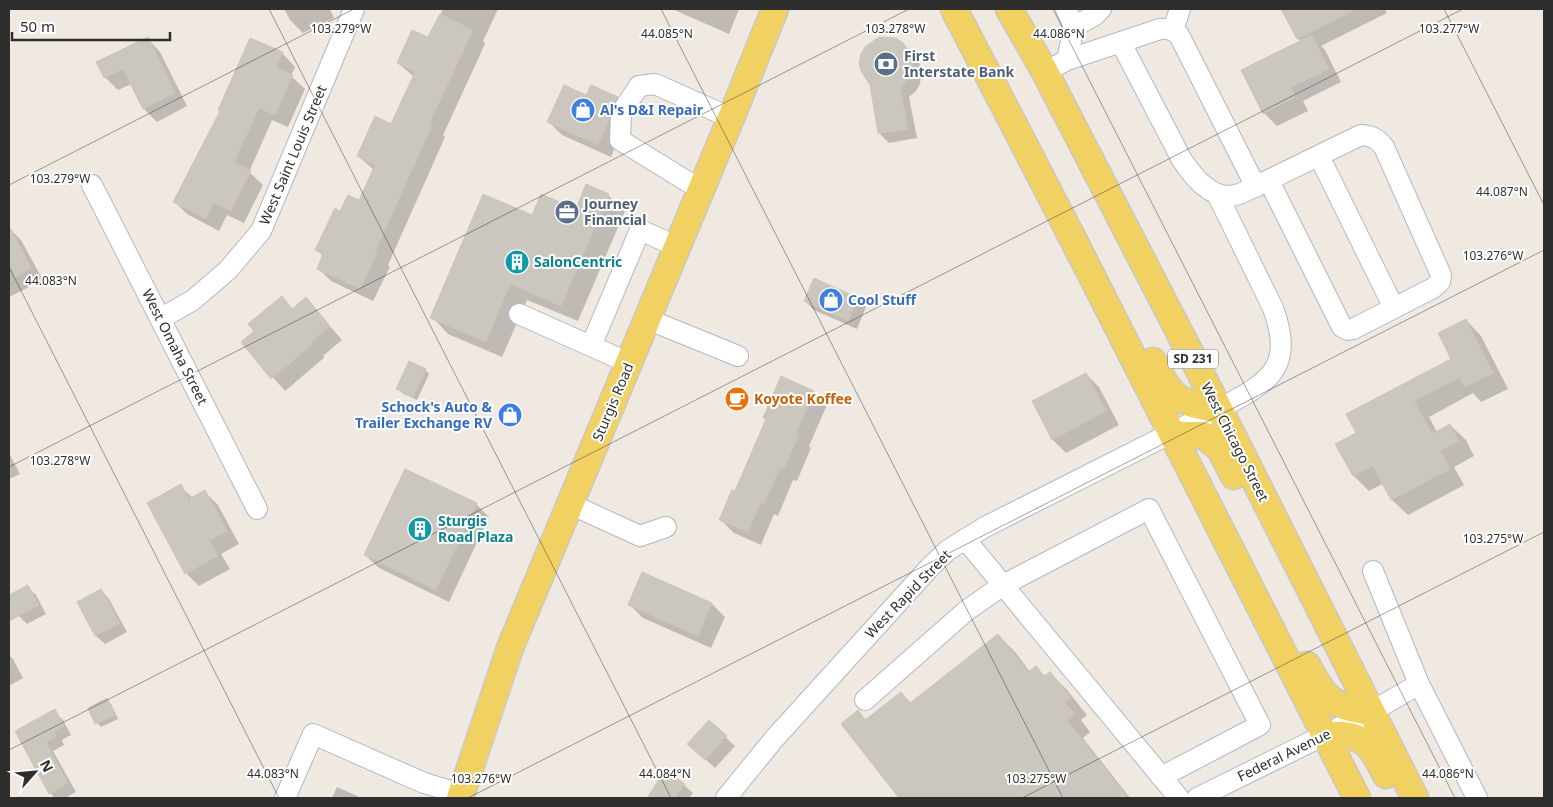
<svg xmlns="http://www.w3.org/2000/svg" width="1553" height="807" font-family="'Noto Sans',sans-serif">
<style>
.shadow{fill:#0003}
.building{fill:#cbc7bf;stroke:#cbc5ba}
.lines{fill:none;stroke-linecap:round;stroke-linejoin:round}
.minor-casing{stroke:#b4b7c1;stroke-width:22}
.major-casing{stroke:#c9c9c9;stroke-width:29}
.minor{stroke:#fff;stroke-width:20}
.major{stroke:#f2d163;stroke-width:26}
.ticks{fill:none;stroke:#2e2e2e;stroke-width:1;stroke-opacity:0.45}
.labels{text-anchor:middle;stroke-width:4;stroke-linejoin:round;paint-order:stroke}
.shield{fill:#fff;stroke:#6d6d6d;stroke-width:1}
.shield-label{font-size:12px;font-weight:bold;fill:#2e2e2e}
.service-label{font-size:14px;font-weight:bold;fill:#4e5e75;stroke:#fff;text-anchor:start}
.shop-label{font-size:14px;font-weight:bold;fill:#366cbe;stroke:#fff;text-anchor:start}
.street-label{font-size:14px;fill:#2e2e2e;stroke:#fff}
.culture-label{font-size:14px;font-weight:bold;fill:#0d838f;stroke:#fff;text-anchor:start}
.food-label{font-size:14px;font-weight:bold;fill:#c56008;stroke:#fff;text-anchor:start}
.ticks-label{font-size:12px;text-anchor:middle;fill:#2e2e2e;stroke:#fff;stroke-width:4;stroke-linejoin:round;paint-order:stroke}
</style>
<rect width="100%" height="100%" fill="#efe9e1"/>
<path class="shadow" d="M284,9h46l4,9 -31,15 -13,-13z
M443,9h55l-15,32 2,3 -42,91 2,2 -57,128 2,2 -17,34 -42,-20 -13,-13 6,-11 -8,-8 25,-36 18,-11 15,-32 -16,-14 34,-30 22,-49 -16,-14 31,-24z
M672,9h67l-10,25z
M1283,9h102l2,4 -66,33 4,4 16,32 -38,19 5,10 -31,15 -13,-13 37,-71 -3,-4z
M147,38l13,14 27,54 -30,16 -13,-13 -13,-25 -13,6 -13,-13z
M903,44l10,10 9,14 -2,16 -4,7 -7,6 8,41 -28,5 -10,-10z
M282,53l13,14 -4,9 14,13 -17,38 -16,-7 -23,52 14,13 -19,38 -17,-8 -8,16 -32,-17 -13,-13z
M617,98l13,13 -19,46 -49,-22 -13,-13z
M608,195l17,16 -47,110 -51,-21 -25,57 -54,-23 -16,-17 100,-100 44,-7z
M9,228l12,12 22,40 -34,17z
M282,298l11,11 13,-10 36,41 -19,16 2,1 -40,34 -43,-49 14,-10z
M858,299l8,8 -9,22 -43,-19 -9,-9z
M1466,320l15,16 27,53 -27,13 -8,-9 -44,24 8,15 13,-7 16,15 8,16 -20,11 10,18 -56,30 -16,-15 -8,-17 -15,8 -15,-15 3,-42 95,-75z
M425,370l4,4 -12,26 -15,-7 -4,-4z
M1086,374l13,13 20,38 -53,28 -13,-13 -20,-38z
M782,378l32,14 13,13 -18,41 2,2 -14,33 -4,-1 -15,36 -4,-2 -13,31 -27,-12 -13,-13 15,-27 31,-73 -2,-2z
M9,453l11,21 -11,5z
M180,486l13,12 12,-6 13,13 21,39 -18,10 9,15 -31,17 -13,-13z
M476,504l13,13 -40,85 -70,-34 -14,-13z
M643,574l69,30 13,13 -14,31 -68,-30 -13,-13z
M27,587l9,8 10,19 -19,10 -8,-8 -10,-19z
M101,590l8,9 18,33 -22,12 -9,-8 -18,-34z
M998,635l17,17 15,20 6,-5 9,10 5,-4 17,17 20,25 -6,5 9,12 -7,6 47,60h-229l-59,-74 16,-12 9,9 34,-28 11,11z
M9,655l4,4 10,19 -14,8z
M107,700l4,4 7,15 -17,8 -4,-4 -8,-14z
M54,711l9,9 8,15 -9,5 2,5 -11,6 23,41 -11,6h-10l-5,-5 -33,-62z
M709,722l26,24 -20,22 -17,-16z
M666,772l18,13 9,8 -4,5h-41z
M337,787l25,11h-30z"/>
<path class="building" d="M1281,9h76l-60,30z
M440,14l33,16 -43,92 3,1 -58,129 2,1 -17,36 -43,-20 6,-15 -8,-4 20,-42 5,3 8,-16 11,5 16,-35 -18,-9 18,-40 16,8 17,-37 7,-15 -18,-9 15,-33 16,7z
M1312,35l17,34 -38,18 5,10 -33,17 -22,-44z
M148,37l27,56 -32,16 -20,-40 -19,9 -8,-16z
M879,37l17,1 7,5 10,14v9l-2,8 -5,7 -6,6 8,42 -30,4 -8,-48 -9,-14 -2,-8 2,-9 4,-7z
M250,38l33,14 -7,15 17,8 -18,40 -16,-7 -25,54 17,9 -20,40 -17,-8 -8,16 -33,-17 47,-91 -2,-1z
M564,85l22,10 5,-10 27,12 -7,10 -2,12 -11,26 -51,-23z
M586,184l23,10 -48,112 -51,-22 -24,58 -56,-24 53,-124 49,21 9,-21 35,15z
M9,226l22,42 -15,9 -7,-13z
M814,278l44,20 -10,23 -44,-20z
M282,296l10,13 14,-12 24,29 -19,16 2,2 -42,35 -30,-37 13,-11 -6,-7z
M1466,319l27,54 -28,14 -5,-10 -46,24 18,33 18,-10 9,17 -19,10 10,18 -59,31 -18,-34 -20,10 -18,-32 21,-11 -10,-19 105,-55 -13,-26z
M409,361l17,8 -13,28 -17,-8z
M1086,373l20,38 -54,29 -20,-39z
M781,376l33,15 -18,42 3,1 -15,35 -4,-1 -16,36 -3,-2 -13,30 -29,-12 13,-30 3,1 31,-72 -3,-1z
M405,469l72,34 -41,87 -72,-35z
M181,484l8,15 16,-9 22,41 -18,10 9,15 -33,18 -38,-71z
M642,572l70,31 -14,33 -70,-31z
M28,585l11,20 -30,16v-26z
M101,589l19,34 -25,13 -18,-34z
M998,634l30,38 8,-6 8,10 6,-4 21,26 -6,5 9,11 -7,6 61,78h-229l-58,-74 17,-14 7,10 36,-28 9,11z
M107,698l8,17 -20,9 -7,-16z
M55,709l9,17 -10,5 2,5 -10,6 22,41 -19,11 -34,-63z
M709,720l18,16 -22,24 -18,-16z
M665,770l20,14 -10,14h-28z"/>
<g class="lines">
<defs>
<path id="minor" d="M1066,9l8,18 -7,33
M1074,27l21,-12 6,-6
M1173,30l7,-21
M1121,43l61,117c10,15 26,36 47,36 5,0 11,-2 15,-4l117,-57c11,1 16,3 23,12l57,128 -1,7 -7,6 -80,41 -5,1 -6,-3 -73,-146
M1045,72l22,-12 93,-31c9,-1 13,1 19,6l77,152
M1319,156l75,152
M92,185l165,324
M701,190l-81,-50 1,-27 18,-27 16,-2 76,34
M519,314l110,49
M160,319l33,-19 35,-30 33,-39 93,-222
M647,319l91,37
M591,346l49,-116 38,17
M570,504l70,32 26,-9
M965,539l214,259
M1373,571l46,113 58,114
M865,700l101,-89 37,-26 146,-76 111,216 -99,52
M285,798l28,-64 111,49 37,11
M726,798l48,-59 157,-173 17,-16 37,-23 234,-118c50,-27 76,-40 54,-101l-56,-114
M1197,798l174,-86 48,-28"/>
<path id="major" d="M954,9l120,232 283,557
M1009,9l36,63 174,337 196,389
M1153,361c19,37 23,42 66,48
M1172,433l11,2h20l17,14 14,27
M1307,665c18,35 25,41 64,47
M1325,735c38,-2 45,7 61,40
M460,798l50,-150 221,-530 44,-109"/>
</defs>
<use href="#minor" class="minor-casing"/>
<use href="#major" class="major-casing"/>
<use href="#minor" class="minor"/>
<use href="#major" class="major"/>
</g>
<path class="ticks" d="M269,9l402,789M661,9l402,789M1053,9l402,789M1444,9l100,196M9,185l345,-176M9,267l270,531M9,467l900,-458M9,750l1454,-741M468,798l1076,-548M1022,798l522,-266"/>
<defs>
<symbol id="bank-disc" viewBox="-11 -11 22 22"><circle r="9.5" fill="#5c6f8a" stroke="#fff"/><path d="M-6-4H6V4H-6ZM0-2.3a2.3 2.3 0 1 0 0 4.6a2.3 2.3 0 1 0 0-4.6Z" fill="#fff"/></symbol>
<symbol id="shop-disc" viewBox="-11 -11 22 22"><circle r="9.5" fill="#3f7fe0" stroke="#fff"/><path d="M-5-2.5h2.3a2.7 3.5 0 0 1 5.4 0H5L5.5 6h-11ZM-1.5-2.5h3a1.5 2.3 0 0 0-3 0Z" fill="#fff"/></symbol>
<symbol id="office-disc" viewBox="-11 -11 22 22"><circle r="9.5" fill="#5c6f8a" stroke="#fff"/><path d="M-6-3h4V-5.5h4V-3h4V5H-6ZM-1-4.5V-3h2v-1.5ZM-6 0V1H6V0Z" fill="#fff"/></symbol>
<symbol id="building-disc" viewBox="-11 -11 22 22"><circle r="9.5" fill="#0f9aa8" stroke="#fff"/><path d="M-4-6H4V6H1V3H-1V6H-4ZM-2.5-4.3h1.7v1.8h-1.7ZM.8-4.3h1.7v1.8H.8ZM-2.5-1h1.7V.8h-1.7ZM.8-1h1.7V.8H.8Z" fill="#fff"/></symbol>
<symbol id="cafe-disc" viewBox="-11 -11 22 22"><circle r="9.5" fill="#e8710a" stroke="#fff"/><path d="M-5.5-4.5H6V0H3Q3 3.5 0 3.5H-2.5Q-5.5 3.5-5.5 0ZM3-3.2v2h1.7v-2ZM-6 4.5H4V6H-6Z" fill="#fff"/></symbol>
</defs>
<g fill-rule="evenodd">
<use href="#bank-disc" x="872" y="50" width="28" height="28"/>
<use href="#shop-disc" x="569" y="96" width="28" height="28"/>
<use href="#office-disc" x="553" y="198" width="28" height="28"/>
<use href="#building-disc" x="503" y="248" width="28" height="28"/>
<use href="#shop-disc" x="817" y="286" width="28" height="28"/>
<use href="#cafe-disc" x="723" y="385" width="28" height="28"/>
<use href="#shop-disc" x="496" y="401" width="28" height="28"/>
<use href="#building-disc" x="406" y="515" width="28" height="28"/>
</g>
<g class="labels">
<rect class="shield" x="1168" y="349.5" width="50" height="19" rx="4"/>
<g class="shield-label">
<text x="1193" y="363">SD 231</text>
</g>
<g class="service-label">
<text x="904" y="61">First<tspan x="904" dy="16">Interstate Bank</tspan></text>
<text x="584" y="209">Journey<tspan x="584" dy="16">Financial</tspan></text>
</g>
<g class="shop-label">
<text x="600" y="115">Al's D&amp;I Repair</text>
<text x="848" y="305">Cool Stuff</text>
<text x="492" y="412" text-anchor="end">Schock's Auto &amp;<tspan x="492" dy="16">Trailer Exchange RV</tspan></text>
</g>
<g class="street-label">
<text transform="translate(293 155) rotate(-67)" y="5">West Saint Louis Street</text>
<text transform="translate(175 347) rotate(63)" y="5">West Omaha Street</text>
<text transform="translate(613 402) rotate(-67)" y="5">Sturgis Road</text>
<text transform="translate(1235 442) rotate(63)" y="5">West Chicago Street</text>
<text transform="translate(908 594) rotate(-46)" y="5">West Rapid Street</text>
<text transform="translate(1284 755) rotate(-26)" y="5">Federal Avenue</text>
</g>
<g class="culture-label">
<text x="534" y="267">SalonCentric</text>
<text x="438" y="526">Sturgis<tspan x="438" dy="16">Road Plaza</tspan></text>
</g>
<g class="food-label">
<text x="754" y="404">Koyote Koffee</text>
</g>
</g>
<g class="ticks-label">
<text x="341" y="33">103.279°W</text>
<text x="895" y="33">103.278°W</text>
<text x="1449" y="33">103.277°W</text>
<text x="667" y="38">44.085°N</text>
<text x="1059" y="38">44.086°N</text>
<text x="60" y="183">103.279°W</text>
<text x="1502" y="196">44.087°N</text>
<text x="1493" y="260">103.276°W</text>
<text x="51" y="285">44.083°N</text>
<text x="60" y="465">103.278°W</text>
<text x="1493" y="543">103.275°W</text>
<text x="273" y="778">44.083°N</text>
<text x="665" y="778">44.084°N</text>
<text x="1448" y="778">44.086°N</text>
<text x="481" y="783">103.276°W</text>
<text x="1036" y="783">103.275°W</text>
</g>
<rect width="1553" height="807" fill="none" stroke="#2e2e2e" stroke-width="20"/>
<g transform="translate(35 772) rotate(63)" stroke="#ffffff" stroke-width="4" paint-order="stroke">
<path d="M0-4L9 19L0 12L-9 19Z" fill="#2e2e2e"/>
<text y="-8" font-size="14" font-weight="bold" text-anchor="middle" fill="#2e2e2e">N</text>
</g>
<path d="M12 32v8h158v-8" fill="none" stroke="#2e2e2e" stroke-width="2.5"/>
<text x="20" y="32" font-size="15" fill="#2e2e2e" stroke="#ffffff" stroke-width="4" paint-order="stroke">50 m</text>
</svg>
